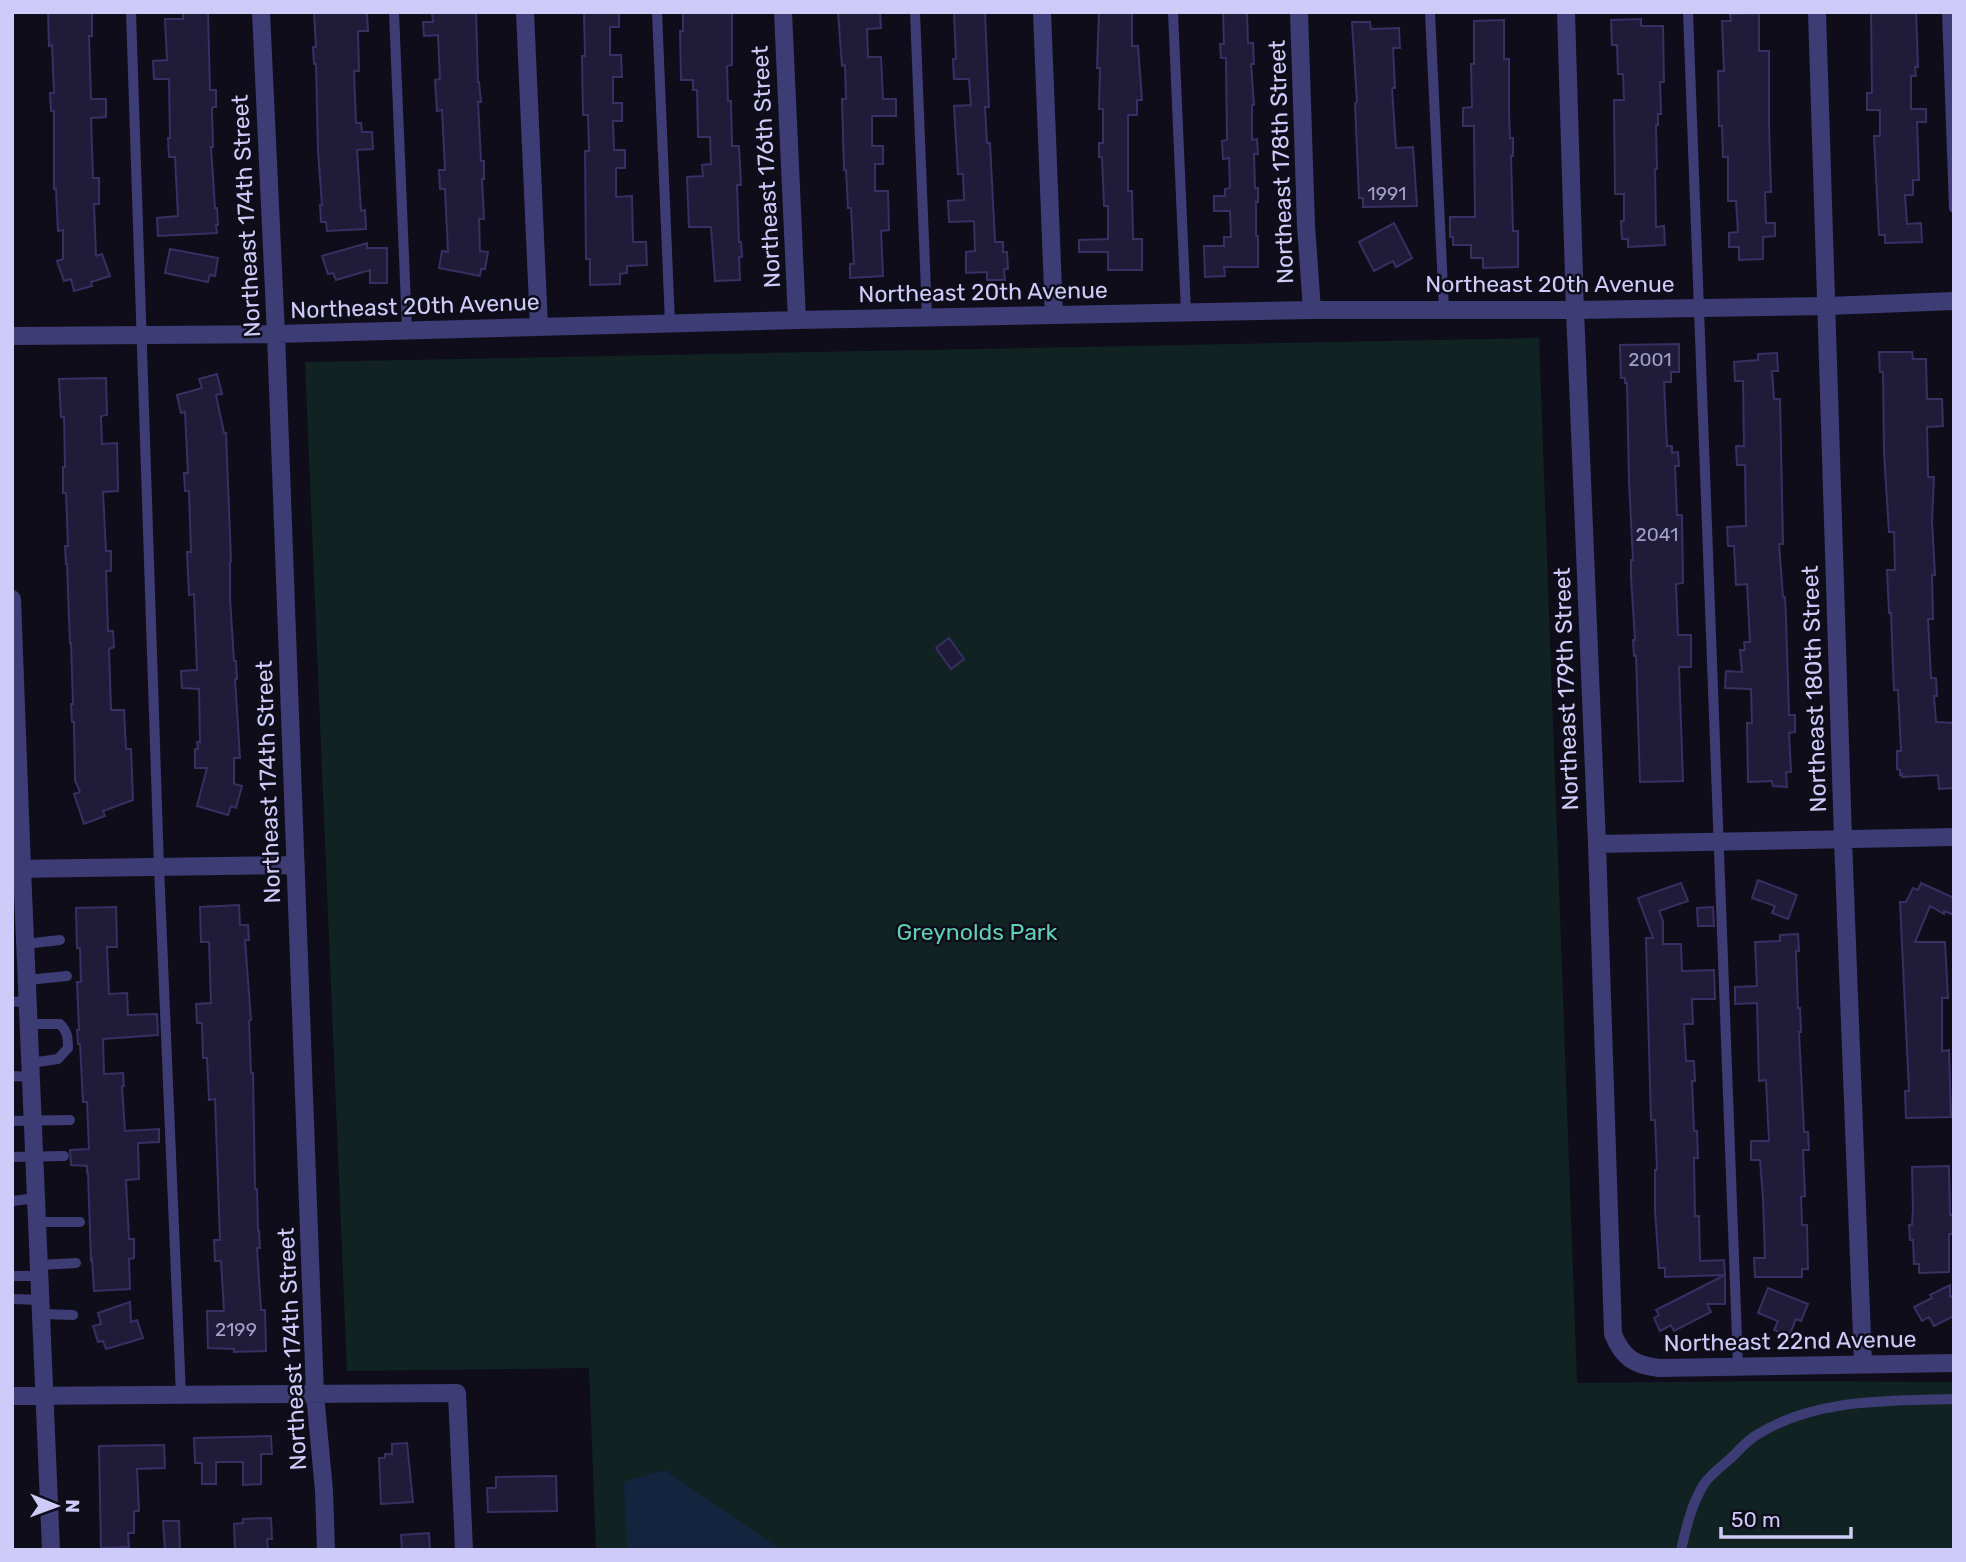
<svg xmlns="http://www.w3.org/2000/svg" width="1966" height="1562" font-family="Rubik,sans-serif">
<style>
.green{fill:#102322}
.water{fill:#12243e}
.building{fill:#201b39;stroke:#382f62;stroke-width:2}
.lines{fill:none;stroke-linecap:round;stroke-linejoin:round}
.service{stroke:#3d3c74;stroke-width:10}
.minor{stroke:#3d3c74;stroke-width:18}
.labels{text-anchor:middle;stroke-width:5;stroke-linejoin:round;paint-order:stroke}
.number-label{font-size:19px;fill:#a39fc9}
.street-label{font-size:23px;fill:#cfcbf9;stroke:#0f0d1a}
.park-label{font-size:23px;fill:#60d0b2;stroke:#0f0d1a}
</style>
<rect width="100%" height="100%" fill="#0f0d1a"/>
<path class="green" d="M1539,338l38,1045 201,-2 176,1v168h-1358l-7,-182 -242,3 -42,-1009z"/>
<path class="water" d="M664,1470l112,76 7,4h-156l-3,-68z"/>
<path class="building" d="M48,12h44v24h-3l2,63h15v18l-15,1 2,60h6v26h-5l2,52 6,-2 8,22 -19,6 1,4 -18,5 -3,-12 -7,2 -7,-20 6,-2v-29l-5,1 -2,-42h-2v-78h-3l-1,-18h4l-2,-48 -3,1z
M183,12h25l2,78h6v17h-3l-1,2 1,38h-2l4,61h2l1,17h-2l1,8 -59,3 -1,-18 21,-2 -3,-59h-6l-1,-19h2l-1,-59h-15l-1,-18 14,-1 -2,-41h18z
M314,12l53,1 1,18h-10l1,40h-5l2,52h5l1,9h10l1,17 -16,1 4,61 4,-1 1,19 -39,2 -1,-9h-5l-1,-17h2l-4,-54 -2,-87h-2l-1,-17h3z
M432,12h44l2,70h1l2,20h-3l3,59h3v18h-2l2,40h-5l1,32 8,1 -3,17h-4l-1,7 -41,-8 3,-17 6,1 -3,-63h-5l-1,-19h6l-3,-60 -5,1 -2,-31 5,-1 -2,-44 -14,1 -1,-14h10z
M584,12h35v15h-9v28h11l1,22h-9v26h9v18h-9l1,29h11v18h-9v29l16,-1 1,46h13l1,23 -20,1v7l-7,1v10l-30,1v-26h-4l-1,-108h4l-1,-36h-5l-1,-59h3z
M683,12h49v53l-5,1 1,35h3l1,45h7l2,39h-4l2,57h2l1,15h-3l1,23 -25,1 -4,-54h-22l-2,-50 16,-1 -1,-11 9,-1 -1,-27h-12l-1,-47h-4v-10h-12l-1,-49h3z
M838,12h42l1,16 -14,1 1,28h13l2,42h13v17h-24v30h11v18h-8v27h13l1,39 -8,1 2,45 -33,2v-14h4l-3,-56h-3l-2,-38h-2l-2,-71h4l-1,-34 -3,1z
M954,12h31l4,95h-4l2,36h3l5,99h8v10h4l1,17h-4l1,11h-18v-8l-21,1v-21l9,-1 -1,-30 -25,1 -1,-21 16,-1 -1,-26h-5l-4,-68 17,-1 -2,-26h-15l-1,-20h3z
M1099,12h33v34h6l4,54h-5v15h-9v76h4l1,48h9v31h-34v-18h-29v-12l29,-1v-33h-4l-2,-49h-3v-14h4v-34h-4l1,-41h-3z
M1223,12h24l1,31h5l1,21h-3l3,41h-2v35l5,-1 1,15h-4l1,34h3v14h-2v34h2v31h-34l1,9 -20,1 -1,-31h20v-9h7l-1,-26h-16v-15h11v-7l5,-1 -1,-30 -6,1 -1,-18 5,-1 -1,-82h-5l-1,-14h4z
M1871,12h45l2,55h-3l1,9h-5v33h15v13h-9l2,58h-6v15h-8l2,29 14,-1 1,19 -37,1v-8h-6l-5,-99h6v-26h-13v-17h5z
M1759,13v38h10v75l2,66h-6l1,31h9v13l-12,1v22l-24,1v-13h-10v-14l9,-1 -2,-31h-8v-44h-5l-1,-31h-3l-1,-55h6l-2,-50h9l-1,-7z
M1641,19v7h22l1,56h-4l1,32h-3v11h-2l1,44h-2l1,58 8,-1 1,19 -37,2v-8h-6l-1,-18h3v-27h-9l-1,-94h10l-1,-26h-5l-1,-29h-5l-1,-25z
M1504,20v39h5v53l1,26h3v18h-2l2,75h5v36l-35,1v-10h-12v-13h-18v-8h-3v-20h25l-1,-91h-11v-18l9,-1 -1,-43h3v-43z
M1352,22h18l1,7 28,-1 1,20h-7l2,40h-3l4,60 17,-1 4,59 -54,1v-9h-4l-4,-95 2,-1z
M1394,223l18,35 -16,9 -3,-6 -19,10 -15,-29z
M367,243v5h20v35h-17v-13l-34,10 -3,-7 -5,1 -6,-18z
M170,249l48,9 -3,18 -5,-1 -2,7 -43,-9z
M1679,344v28h-8v10h-7l3,64h5v7l6,-1 1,14h-4l2,49h5l1,68 -7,1 2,51h13v32h-12l4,114 -43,1 -4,-126h-2l-1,-16h2l-4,-63v-17h2l-4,-79 -2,-98h-2v-5h-4l-1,-33z
M1879,352h33l1,7h13l1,40h15l1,27 -16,1 1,50h6l-2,44 3,54h-3l1,44h-5l3,59h5l1,18h-3l2,26 18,1v65l-15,1 -1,-14 -36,2v-3l-2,1v-5l-3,-1v-18h4l-3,-61h-4l-3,-77h-2l-2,-43h8l-1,-38h-5l-5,-79 -1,-81h-3z
M1777,353l1,18h-6l2,28h6l3,145h-4l4,53h2l1,21 3,97h6v17l-6,1 2,39h-5l1,15 -14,-1 -1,-5 -24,1 -1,-59h5l-1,-34 -26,-1 1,-17 16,1 -2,-22h5l-1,-8h6l-3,-58 -11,1 -2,-39h-6l-1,-19 19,-1 -1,-61h-8l-1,-19h8l-1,-65h-8l-1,-19 24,-2v-6z
M217,374l5,20 -6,1 8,38h2l5,128 -1,1v36l4,63h2l1,18h-2l5,79h-6v26l8,2 -6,22 -5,-2 -3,9 -31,-9 10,-38h-12v-19h3l-1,-7h3l-1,-53 -17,-1 -1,-17 16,-1 -3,-76 -5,1 -2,-43h4l-2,-61h-4l-1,-18h4l-3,-61 -4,1 -4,-18 25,-7 -3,-9z
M106,378l1,37 -6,1 1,28 15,-1 1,48 -15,1 3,59h5v20h-5l2,60h5l1,16 -5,2 2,61h13l2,39h5l2,51 -30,11 2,5 -21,8 -10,-30 6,-2 -5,-12 -1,-58h-2l-1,-18h2l-2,-61h-1l-3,-79h-1l-1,-18h3l-2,-53h-3v-26h2l-1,-50h-3l-2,-38z
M949,638l15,21 -13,10 -15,-21z
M1758,880l39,15 -9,24 -16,-6 3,-7 -23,-8z
M1681,883l7,18 -29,10 4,10v23h18l1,27 32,-1 1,29h-23l1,25h-9l2,37h8l1,20h-3l2,50h3l1,27h-4l1,58h4l1,45 24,-1 1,15 -60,2v-9h-6l-4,-58v-40h2l-2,-50h-4l-5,-182h7l-15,-40z
M1921,883l33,15v17l-10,-4v3l-14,-8 -15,36h30l3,56h-6v53l7,-1 2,67 -45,1 -1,-27h4l-9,-189h6l7,-14 5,2z
M239,905l1,20h8l1,15h-4l6,80 -2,1 2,52h2l2,116h2l1,42h1l1,17h-3l4,62h4l1,41 -32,1v-3l-26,-1 -1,-37h17l-3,-50h-6l-1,-21h6l-5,-141 -6,1 -2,-42h-4l-1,-35h-5l-1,-19 15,-1 -2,-61h-8l-1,-35z
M116,907l1,40h-10l2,47 18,-1 1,22 29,-1 1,21 -55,4 1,35 19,-1 1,13h-2l3,45 34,-2v13l-21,1 1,36 -13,1 3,59h5v19l-5,1 1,30 -36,2 -2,-32 -1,1 -3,-87h-1v-7l-16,-1 -1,-15 19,-1 -2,-47h-4l-3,-58h-2l-1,-14h2l-2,-48h4l-1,-34h-3l-1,-40z
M1713,907l1,19h-16l-1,-18z
M1798,934l1,17h-3l2,57h2l1,24h-2l5,100h4l1,18h-6l2,46 -4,1 1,28h5l1,44h-6v8h-47l-1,-19h11l-2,-60 -3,-38h-9v-19h18l-3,-61 -7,1 -2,-78 -22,1v-17l22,-1 -2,-44 25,-1v-6z
M1949,1166l1,49h4v19h-5v38l-30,1v-9h-5l-1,-24h-3l-1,-15h3l1,-16 -1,-42z
M1725,1275v29h-18l4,8 -37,19 -3,-6 -11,6 -6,-13 5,-3 -3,-5z
M1950,1285v12l4,-2v21l-20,10 -5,-9 -7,4 -8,-14 18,-9 -2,-3z
M1768,1288l40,16 -7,17 -5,-2 -7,17 -15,-6 4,-9 -20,-8z
M130,1302l1,20 6,-2 6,18 -37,11 -3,-8 -5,1 -5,-16 8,-2 -3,-11z
M271,1436l1,18h-11v30l-18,1v-23h-27v22h-14v-21h-7l-1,-25z
M407,1443l6,59 -32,2 -2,-46h6v-4h7v-10z
M164,1445l1,23 -28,1 2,42h-5v22h-6l1,14 -28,1 -2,-102z
M556,1476l1,35 -69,1 -1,-24h9v-11z
M271,1518l1,21h-5l1,11h-33l-1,-26 9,-1v-4z
M163,1521h16l1,29h-15z
M429,1533l1,17h-28l-1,-15z"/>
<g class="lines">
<path class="service" d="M131,12l28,855 22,528
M394,12l13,318
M657,12l13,311
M915,12l12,305
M1173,12l13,300
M1430,12l14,298
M1688,12l50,1354
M1947,12l7,196
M25,944l35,-4
M27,980l40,-4
M12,1002l16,-1
M29,1024h31c7,7 8,13 8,24l-10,11 -27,4
M12,1076l19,1
M12,1121l58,-1
M12,1157l52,-1
M12,1201l25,-3
M38,1222h42
M40,1265l36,-2
M12,1276h29
M12,1299l30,1
M42,1314l31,1
M1681,1550c5,-22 11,-47 23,-66 7,-10 18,-18 27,-26 8,-8 15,-16 24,-22 59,-38 131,-35 199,-37"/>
<path class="minor" d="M261,12l15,322 39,1060 9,97 2,59
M525,12l14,315
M783,12l14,308
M1042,12l12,303
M1299,12l7,213 6,85
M1566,12l9,298 22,534 16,490c10,24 21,31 46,34l295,-5
M1817,12l26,827 20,525
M12,336l264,-2 521,-14 515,-10h263l253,-4 126,-5
M12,599l10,270 29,681
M1597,844l357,-7
M12,869l284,-4
M12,1396l445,-3 7,157"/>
</g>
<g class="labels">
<g class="number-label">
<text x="1387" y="200">1991</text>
<text x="1650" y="366">2001</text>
<text x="1657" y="541">2041</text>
<text x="236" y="1336">2199</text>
</g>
<g class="street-label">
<text transform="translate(1281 162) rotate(-92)" y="8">Northeast 178th Street</text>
<text transform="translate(766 167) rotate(-93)" y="8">Northeast 176th Street</text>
<text transform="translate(246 216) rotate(-93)" y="8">Northeast 174th Street</text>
<text x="1550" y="292">Northeast 20th Avenue</text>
<text transform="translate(983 292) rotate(-1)" y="8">Northeast 20th Avenue</text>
<text transform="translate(415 306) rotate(-2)" y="8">Northeast 20th Avenue</text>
<text transform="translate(1566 689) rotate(-92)" y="8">Northeast 179th Street</text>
<text transform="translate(1814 689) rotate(-92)" y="8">Northeast 180th Street</text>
<text transform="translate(268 782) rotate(-92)" y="8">Northeast 174th Street</text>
<text transform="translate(1790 1341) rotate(-1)" y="8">Northeast 22nd Avenue</text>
<text transform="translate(292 1349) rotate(-93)" y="8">Northeast 174th Street</text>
</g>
<g class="park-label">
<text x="977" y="940">Greynolds Park</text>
</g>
</g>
<rect width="1966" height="1562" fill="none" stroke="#cfcbf9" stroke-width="28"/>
<g transform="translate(56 1506) rotate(91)" stroke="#0f0d1a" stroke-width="5" paint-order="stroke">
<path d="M0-5L12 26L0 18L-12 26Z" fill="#cfcbf9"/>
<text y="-10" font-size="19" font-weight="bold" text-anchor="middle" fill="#cfcbf9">N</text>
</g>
<path d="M1721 1527v10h130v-10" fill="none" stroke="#cfcbf9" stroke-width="3.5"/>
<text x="1731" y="1527" font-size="21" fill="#cfcbf9" stroke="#0f0d1a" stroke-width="5" paint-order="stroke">50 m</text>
</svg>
